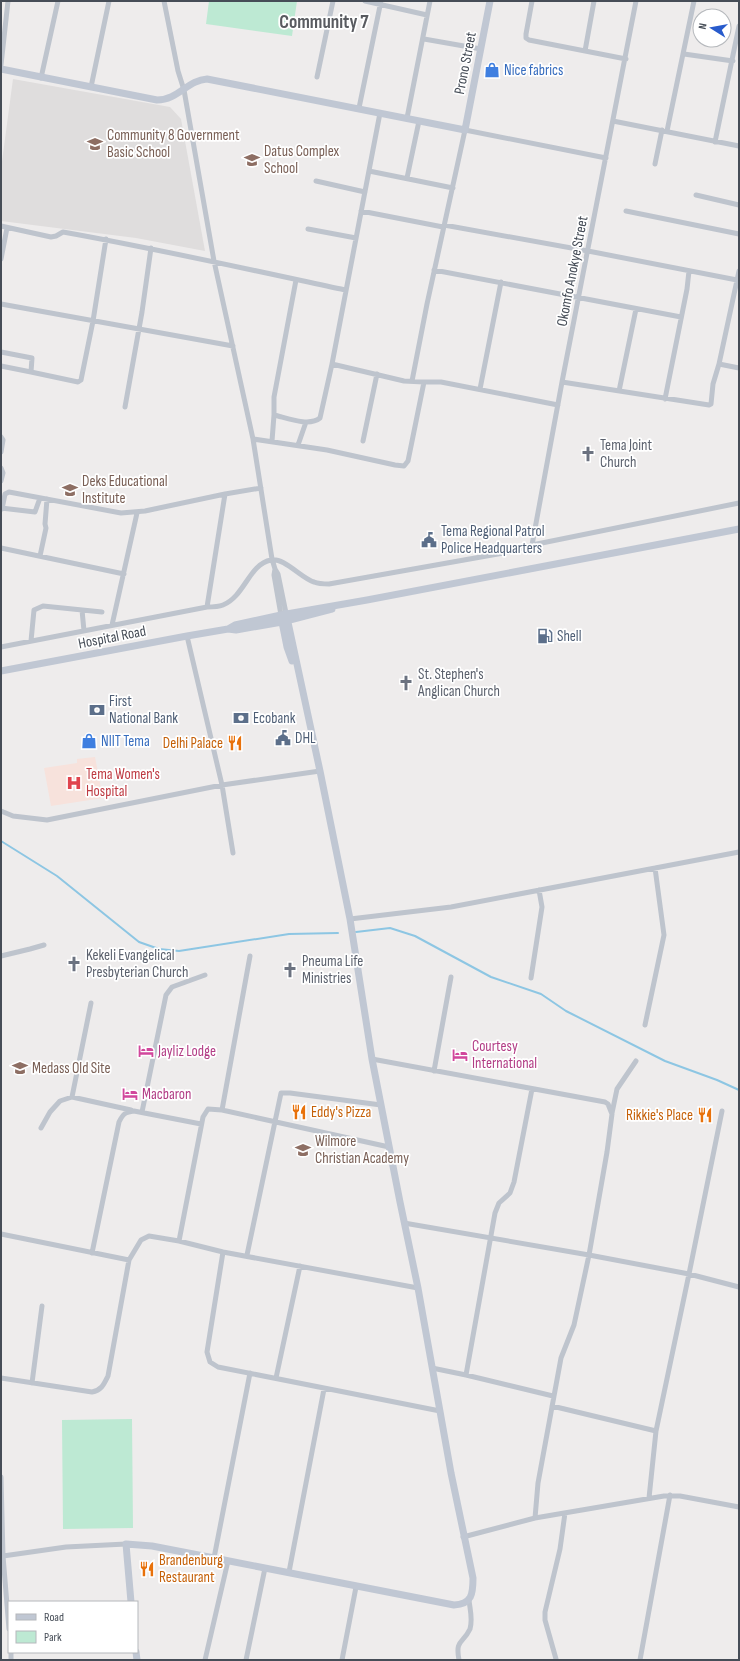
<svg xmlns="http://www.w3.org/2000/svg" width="740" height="1661" font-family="'Sofia Sans Condensed',sans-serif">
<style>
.education{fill:#dfdddd}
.medical{fill:#f7e2dc}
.green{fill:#bde9d3}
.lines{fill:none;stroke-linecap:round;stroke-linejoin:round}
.stream{stroke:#8dc6e3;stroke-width:2}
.street{stroke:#bec4cd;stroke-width:5}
.secondary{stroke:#c0c7d3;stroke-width:7}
.labels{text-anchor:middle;stroke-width:3.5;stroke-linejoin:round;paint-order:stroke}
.street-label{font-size:15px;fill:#464d57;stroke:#fff}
.shop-label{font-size:15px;fill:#366cbe;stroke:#fff;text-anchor:start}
.education-label{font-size:15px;fill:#785e54;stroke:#fff;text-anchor:start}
.worship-label{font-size:15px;fill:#5b616d;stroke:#fff;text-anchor:start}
.service-label{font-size:15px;fill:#4e5e75;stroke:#fff;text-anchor:start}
.food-label{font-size:15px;fill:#c56008;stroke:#fff;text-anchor:end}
.health-label{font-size:15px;fill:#be3a42;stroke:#fff;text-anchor:start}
.hotel-label{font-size:15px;fill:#b23c85;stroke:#fff;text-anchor:start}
.district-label{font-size:19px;font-weight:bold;fill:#595b60;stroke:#fff}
</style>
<rect width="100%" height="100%" fill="#eeecec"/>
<path class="education" d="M13,79l157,28 11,12 24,132 -69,-13 -135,-17v-52z"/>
<path class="medical" d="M95,757l8,41 -52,8 -7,-38 33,-5v-4z"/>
<path class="green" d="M209,1h88l-5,35 -86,-12z
M132,1419l1,109 -70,1 -1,-109z"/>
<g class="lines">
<path class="stream" d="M1,841l56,35 82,66 20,7 20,2 110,-17 49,-1
M356,932l34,-4 25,8 76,41 50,17 25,17 99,50 52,19 22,10"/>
<path class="street" d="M164,1l14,70 6,19 30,171 39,178 19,120 3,10 3,5 8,39
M365,1l62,14
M532,1l-6,33v4l3,2 97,19
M424,39l57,10
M585,51l9,-50
M684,54l49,7
M1,65l7,-64
M317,77l16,-76
M41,78l17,-77
M91,87l18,-86
M359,108l22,-107
M380,113l-48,251 72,17 20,1
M407,118l23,-117
M613,121l126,25
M667,131l27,-130
M715,142l24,-116
M655,164l7,-34
M369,171l84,17
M407,178l12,-57
M316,181l49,11
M696,195l43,10
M361,211l82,16
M626,211l113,23
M444,225l144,26 149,29
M1,226l50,11 5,-1 7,-4c95,17 189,38 282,58
M308,229l48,9
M1,259l6,-31
M434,270l247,47
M739,271l-20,93 20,4
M1,304l232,42
M1,352l31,6 -1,14 -30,-6
M31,372l47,10 3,-2 12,-59 13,-82
M412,381l15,-77 38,-174 141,28
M562,382l147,23 2,-1 2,-20 6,-20
M480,389l21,-107
M619,391l17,-82
M665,399l22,-110 2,-18
M125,407l17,-95 9,-64
M274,415v-18l22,-117
M1,437l2,3 -2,12
M253,439l74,11 68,15 9,1 4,-5 16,-79h17l117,23
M272,441l2,-26c13,3 35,12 46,3l12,-54
M363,441l14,-67
M298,445l8,-23
M1,468l2,5 -2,8
M1,508l34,4 5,-14
M2,509l3,-15 4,-2 112,21 24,-2 80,-17 36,-6
M532,545l30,-163 74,-381
M1,548l123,26
M40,556l6,-28 -1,-4 2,-25
M275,569l-1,6 7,40
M207,607l18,-113
M82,610l2,21
M112,625l25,-112
M187,636l35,149 11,68
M31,641l3,-31 9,-4 59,6
M1,647l206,-40c5,0 11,0 16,-2 22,-9 26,-41 48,-45 13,-3 30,18 43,22 5,2 10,2 15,2l180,-32 23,-7 207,-42
M1,811l12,5 34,4 175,-35 98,-14
M350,919l101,-12 288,-55
M1,956l29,-7 14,-4
M531,978l11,-71 -3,-17
M91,1003l-19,94 59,13
M645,1025l19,-90 -9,-67
M372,1059l233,43 3,2 4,10 -5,38 -18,103 -185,-32
M434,1071l17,-94
M222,1110l167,37
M142,1112l24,-117 6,-8 33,-12
M612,1113l5,-24 19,-28
M41,1128l9,-16 10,-11 12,-4
M1,1234l128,26
M179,1241l24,-124 5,-8 14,1 28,-154
M223,1252l-16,100 3,10 8,5 222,44
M92,1253l27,-131c4,-8 6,-10 15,-11l67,13
M247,1255l34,-162h9l91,12
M432,1368l34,7 29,-162 4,-10 11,-10 4,-11 18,-93
M466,1375l87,21
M1,1378l91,14c10,-2 12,-8 16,-16l21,-116 12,-20 8,-4 30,5 44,11 195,36
M276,1378l24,-112
M32,1383l10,-77
M552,1406l104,25
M1,1477l2,79 6,73
M649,1498l7,-67 33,-157 50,13
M535,1518l3,-35 23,-125 13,-33 15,-70 100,19 33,-163
M463,1537l72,-19 129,-22h16l59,11
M3,1556l63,-9 60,-3
M214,1558l36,-185
M289,1572l35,-183
M11,1652v8
M556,1659l-11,-39v-8l15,-63 5,-36
M205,1660l23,-99
M246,1660l19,-92
M342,1660l14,-73
M459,1660c-4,-21 4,-16 11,-31 3,-10 0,-19 -1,-29
M640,1660l30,-165"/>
<path class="secondary" d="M1,69l156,31c21,0 31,-20 50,-21l258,51 25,-129
M281,617l6,30 5,14
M228,629l7,-4 46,-10 86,-15 372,-71
M1,671l186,-35 41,-7 8,1 46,-8 50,-13
M131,1602l-5,-58 26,2 62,12 240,47c18,-1 19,-11 19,-27l-22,-105 -33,-185 -18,-86 -28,-143 -22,-140 -30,-148 -34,-158
M136,1652l1,8"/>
</g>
<defs>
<symbol id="shop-bare" viewBox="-9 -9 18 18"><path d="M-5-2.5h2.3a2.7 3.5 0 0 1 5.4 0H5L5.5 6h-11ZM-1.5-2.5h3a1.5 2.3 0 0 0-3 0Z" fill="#3f7fe0" stroke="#fff" stroke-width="2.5" paint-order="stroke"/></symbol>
<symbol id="school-bare" viewBox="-9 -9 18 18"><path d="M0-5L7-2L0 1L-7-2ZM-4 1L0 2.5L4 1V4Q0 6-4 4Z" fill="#8d6e63" stroke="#fff" stroke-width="2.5" paint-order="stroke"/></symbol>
<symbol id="church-bare" viewBox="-9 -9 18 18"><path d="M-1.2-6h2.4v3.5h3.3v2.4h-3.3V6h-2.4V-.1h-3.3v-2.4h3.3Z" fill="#6b7280" stroke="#fff" stroke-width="2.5" paint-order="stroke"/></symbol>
<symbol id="civic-bare" viewBox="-9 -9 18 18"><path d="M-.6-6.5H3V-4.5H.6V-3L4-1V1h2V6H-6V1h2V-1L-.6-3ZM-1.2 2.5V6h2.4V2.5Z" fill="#5c6f8a" stroke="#fff" stroke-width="2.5" paint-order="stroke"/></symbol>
<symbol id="fuel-bare" viewBox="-9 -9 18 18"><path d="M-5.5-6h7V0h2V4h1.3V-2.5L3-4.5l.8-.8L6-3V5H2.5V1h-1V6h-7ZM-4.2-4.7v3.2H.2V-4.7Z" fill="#5c6f8a" stroke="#fff" stroke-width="2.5" paint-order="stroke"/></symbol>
<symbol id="bank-bare" viewBox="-9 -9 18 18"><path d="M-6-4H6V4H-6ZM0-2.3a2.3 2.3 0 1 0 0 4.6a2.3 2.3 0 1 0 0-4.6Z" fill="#5c6f8a" stroke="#fff" stroke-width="2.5" paint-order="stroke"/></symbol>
<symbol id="restaurant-bare" viewBox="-9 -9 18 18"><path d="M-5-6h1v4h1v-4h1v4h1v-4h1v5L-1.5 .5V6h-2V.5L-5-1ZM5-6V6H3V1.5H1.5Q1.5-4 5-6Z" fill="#e8710a" stroke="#fff" stroke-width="2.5" paint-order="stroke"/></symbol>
<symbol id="hospital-bare" viewBox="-9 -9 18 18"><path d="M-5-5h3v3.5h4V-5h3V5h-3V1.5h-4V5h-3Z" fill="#e0444e" stroke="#fff" stroke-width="2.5" paint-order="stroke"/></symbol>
<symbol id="hotel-bare" viewBox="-9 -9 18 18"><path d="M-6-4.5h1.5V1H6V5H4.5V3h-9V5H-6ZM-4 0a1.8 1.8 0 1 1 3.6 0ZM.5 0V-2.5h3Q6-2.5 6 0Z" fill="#d1479c" stroke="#fff" stroke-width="2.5" paint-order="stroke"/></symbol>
<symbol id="university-bare" viewBox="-9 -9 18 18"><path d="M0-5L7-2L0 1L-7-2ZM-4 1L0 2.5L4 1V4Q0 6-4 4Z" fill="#8d6e63" stroke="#fff" stroke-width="2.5" paint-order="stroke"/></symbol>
</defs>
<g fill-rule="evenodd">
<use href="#shop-bare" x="481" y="59" width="22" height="22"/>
<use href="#school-bare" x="84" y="133" width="22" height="22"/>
<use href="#school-bare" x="241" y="149" width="22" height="22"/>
<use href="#church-bare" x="577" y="443" width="22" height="22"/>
<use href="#school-bare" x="59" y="479" width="22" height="22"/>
<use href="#civic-bare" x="418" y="529" width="22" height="22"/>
<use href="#fuel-bare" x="534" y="625" width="22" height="22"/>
<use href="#church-bare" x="395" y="672" width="22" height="22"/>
<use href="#bank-bare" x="86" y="699" width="22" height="22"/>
<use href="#bank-bare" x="230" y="707" width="22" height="22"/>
<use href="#civic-bare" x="272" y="727" width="22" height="22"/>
<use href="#shop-bare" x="78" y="730" width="22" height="22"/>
<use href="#restaurant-bare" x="224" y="732" width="22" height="22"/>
<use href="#hospital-bare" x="63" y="772" width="22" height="22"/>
<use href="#church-bare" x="63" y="953" width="22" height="22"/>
<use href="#church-bare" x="279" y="959" width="22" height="22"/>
<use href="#hotel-bare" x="135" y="1040" width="22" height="22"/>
<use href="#hotel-bare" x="449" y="1044" width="22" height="22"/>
<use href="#school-bare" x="9" y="1057" width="22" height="22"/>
<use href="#hotel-bare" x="119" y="1083" width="22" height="22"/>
<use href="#restaurant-bare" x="288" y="1101" width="22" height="22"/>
<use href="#restaurant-bare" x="694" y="1104" width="22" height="22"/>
<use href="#university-bare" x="292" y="1139" width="22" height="22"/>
<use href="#restaurant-bare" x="136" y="1558" width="22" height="22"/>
</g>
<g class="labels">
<g class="street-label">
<text transform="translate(465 63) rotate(-79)" y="5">Prono Street</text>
<text transform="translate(572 271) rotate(-79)" y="5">Okomfo Anokye Street</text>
<text transform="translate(112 637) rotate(-11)" y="5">Hospital Road</text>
</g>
<g class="shop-label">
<text x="504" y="75">Nice fabrics</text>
<text x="101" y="746">NIIT Tema</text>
</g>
<g class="education-label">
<text x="107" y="140">Community 8 Government<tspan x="107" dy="17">Basic School</tspan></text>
<text x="264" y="156">Datus Complex<tspan x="264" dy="17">School</tspan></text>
<text x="82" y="486">Deks Educational<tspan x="82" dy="17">Institute</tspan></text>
<text x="32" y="1073">Medass Old Site</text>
<text x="315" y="1146">Wilmore<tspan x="315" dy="17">Christian Academy</tspan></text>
</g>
<g class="worship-label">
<text x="600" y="450">Tema Joint<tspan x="600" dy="17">Church</tspan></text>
<text x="418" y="679">St. Stephen's<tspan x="418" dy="17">Anglican Church</tspan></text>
<text x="86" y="960">Kekeli Evangelical<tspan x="86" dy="17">Presbyterian Church</tspan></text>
<text x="302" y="966">Pneuma Life<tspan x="302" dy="17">Ministries</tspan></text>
</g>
<g class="service-label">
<text x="441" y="536">Tema Regional Patrol<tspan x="441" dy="17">Police Headquarters</tspan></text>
<text x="557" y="641">Shell</text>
<text x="109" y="706">First<tspan x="109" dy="17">National Bank</tspan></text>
<text x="253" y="723">Ecobank</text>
<text x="295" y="743">DHL</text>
</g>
<g class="food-label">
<text x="223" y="748">Delhi Palace</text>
<text x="311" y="1117" text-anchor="start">Eddy's Pizza</text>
<text x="693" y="1120">Rikkie's Place</text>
<text x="159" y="1565" text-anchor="start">Brandenburg<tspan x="159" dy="17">Restaurant</tspan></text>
</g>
<g class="health-label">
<text x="86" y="779">Tema Women's<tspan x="86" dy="17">Hospital</tspan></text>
</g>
<g class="hotel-label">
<text x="472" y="1051">Courtesy<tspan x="472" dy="17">International</tspan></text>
<text x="158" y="1056">Jayliz Lodge</text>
<text x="142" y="1099">Macbaron</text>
</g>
<g class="district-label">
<text x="324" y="28">Community 7</text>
</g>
</g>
<rect width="740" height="1661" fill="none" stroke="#464d57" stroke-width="4"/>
<rect x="8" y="1601" width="130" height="52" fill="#ffffff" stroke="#b5b8bc"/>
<rect x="16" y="1614" width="20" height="6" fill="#c0c7d3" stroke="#b5b8bc"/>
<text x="44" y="1621" font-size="12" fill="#464d57">Road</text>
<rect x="16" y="1631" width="20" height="12" fill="#bde9d3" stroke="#b5b8bc"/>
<text x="44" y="1641" font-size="12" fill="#464d57">Park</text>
<g transform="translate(712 28) rotate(281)"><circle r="19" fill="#ffffff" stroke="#b5b8bc"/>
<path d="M0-3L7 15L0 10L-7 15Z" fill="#285bcc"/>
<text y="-6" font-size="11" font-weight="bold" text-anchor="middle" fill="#464d57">N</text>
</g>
</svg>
